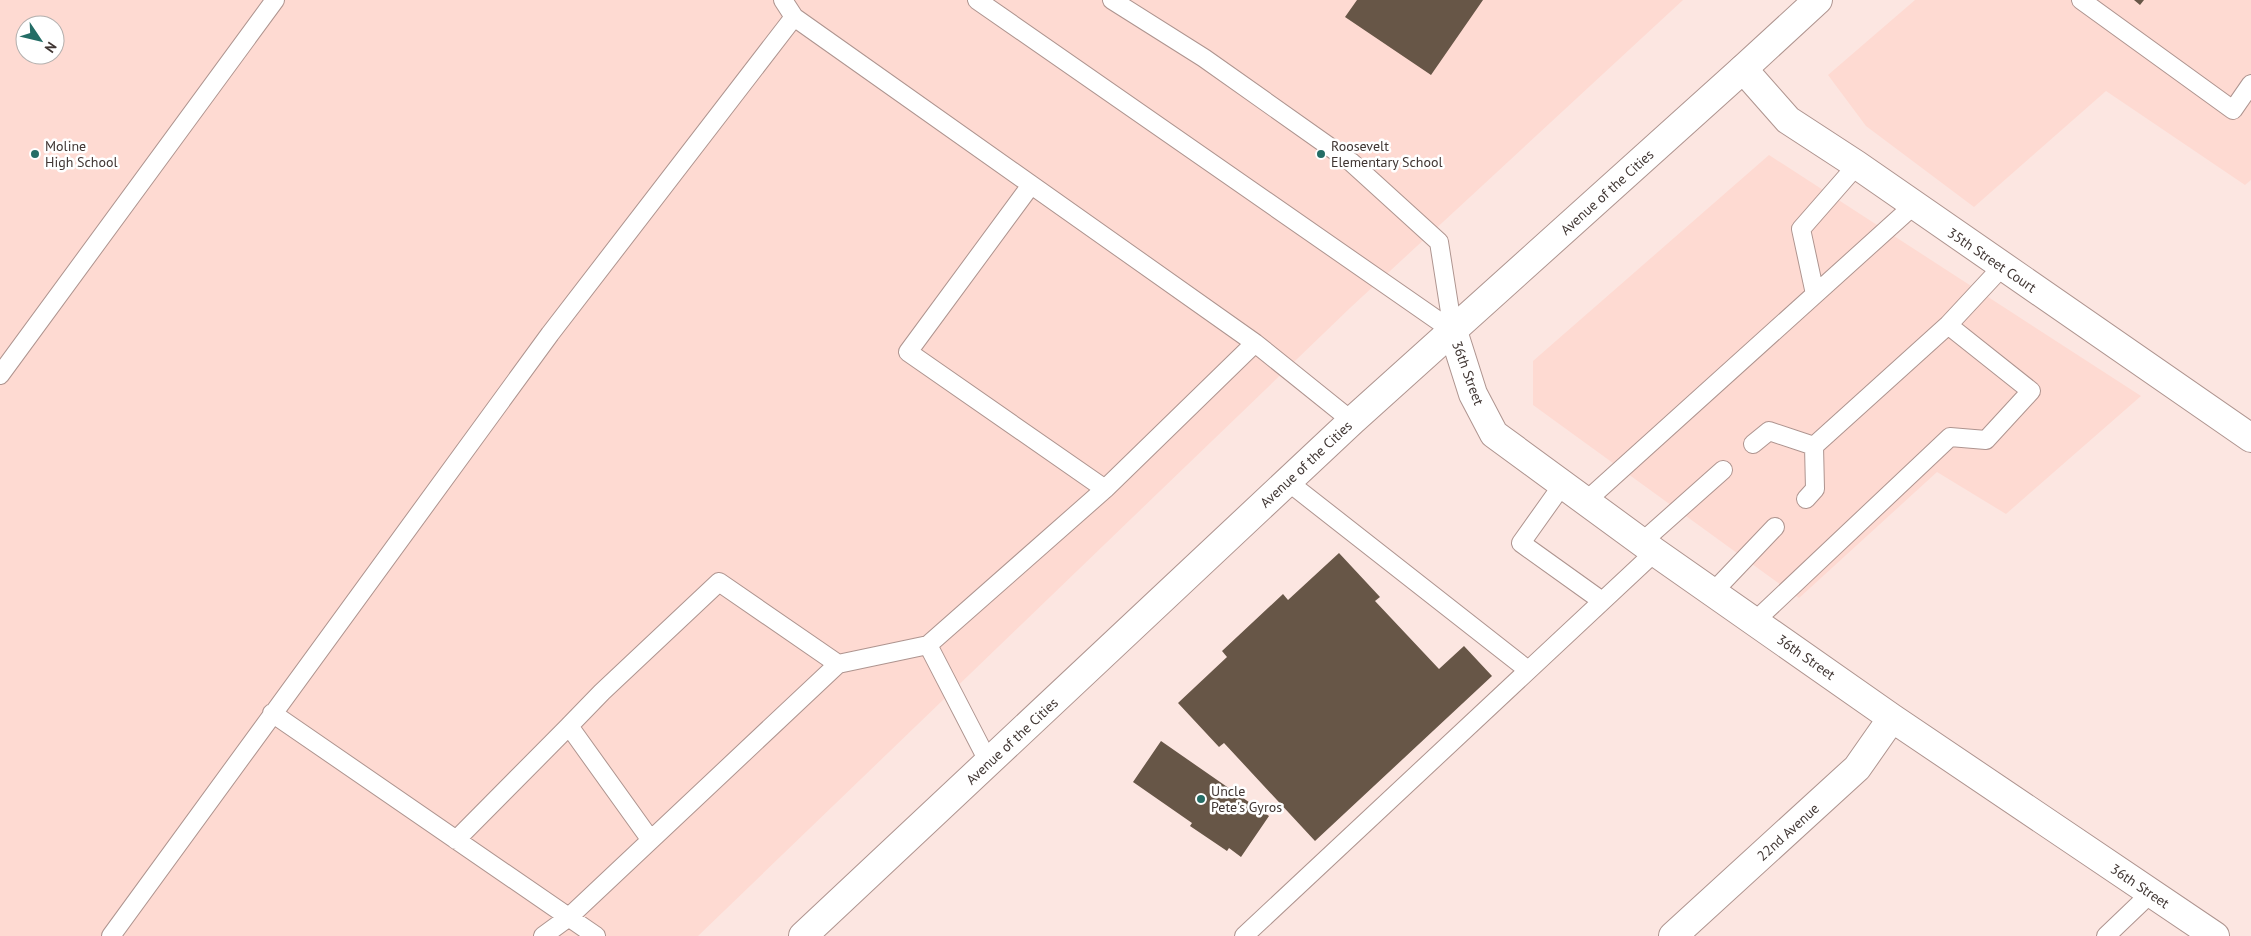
<svg xmlns="http://www.w3.org/2000/svg" width="2251" height="936" font-family="'PT Sans',sans-serif">
<style>
.built{fill:#fedad2;fill-rule:evenodd}
.building{fill:#675647}
.lines{fill:none;stroke-linecap:round;stroke-linejoin:round}
.service-casing{stroke:#ae948f;stroke-width:20}
.minor-casing{stroke:#ae948f;stroke-width:30}
.secondary-casing{stroke:#ae948f;stroke-width:30}
.service{stroke:#fff;stroke-width:18}
.minor{stroke:#fff;stroke-width:28}
.secondary{stroke:#fff;stroke-width:28}
.poi-dot{fill:#246d66;stroke:#fff;stroke-width:2}
.labels{text-anchor:middle;stroke-width:5;stroke-linejoin:round;paint-order:stroke}
.poi-label{font-size:14px;fill:#403633;stroke:#fff;text-anchor:start}
.street-label{font-size:14px;fill:#403633;stroke:#fff}
</style>
<rect width="100%" height="100%" fill="#fce6e1"/>
<path class="built" d="M0,0h1683l-333,308 -652,628h-698zM25,25h30v30h-30z
M1915,0h336v180l-6,5 -139,-94 -132,116 -108,-81 -38,-51z
M1769,155l372,241 -135,118 -69,-42 -138,126 -266,-193v-44z"/>
<path class="building" d="M1357,0h126l-52,75 -86,-58z
M2134,0h10l-4,5z
M1339,553l41,44 -5,4 64,68 25,-23 28,30 -177,165 -91,-98 -5,4 -41,-44 49,-46 -5,-6 61,-57 5,6z
M1161,741l108,75 -28,41 -12,-9 -2,3 -37,-25 2,-3 -59,-41z"/>
<g class="lines">
<defs>
<path id="service" d="M783,0l11,17
M977,0l476,331
M1112,0l92,58 147,104 88,80 14,89
M2081,0l152,110 18,-26
M1031,185l-123,167 197,137
M1815,294l-14,-65 56,-64
M0,375l275,-375
M1753,444l16,-13 45,15
M1287,481l241,189
M1563,484l-42,59 81,58
M1806,499l9,-10 -1,-43 134,-121 54,-58
M1586,501l327,-295
M1642,542l81,-72
M1714,591l61,-64
M1755,621l195,-184 36,3 45,-49 -83,-66
M272,713l324,223
M989,763l-61,-118 177,-156 150,-146 97,78
M650,839l-81,-113 33,-34 117,-110 119,82
M456,840l113,-114
M111,936l439,-602 244,-317 461,326
M543,936l26,-19 269,-253 90,-19
M1244,936l411,-384
M2106,936l45,-43"/>
<path id="minor" d="M1743,69l45,51 69,45 394,273
M1453,331l20,63 21,40 161,118 237,166 323,218
M1673,936l184,-168 35,-50"/>
<path id="secondary" d="M803,936l549,-515 391,-352 75,-69"/>
</defs>
<use href="#service" class="service-casing"/>
<use href="#minor" class="minor-casing"/>
<use href="#secondary" class="secondary-casing"/>
<use href="#service" class="service"/>
<use href="#minor" class="minor"/>
<use href="#secondary" class="secondary"/>
</g>
<g class="poi-dot">
<circle cx="35" cy="154" r="5"/>
<circle cx="1321" cy="154" r="5"/>
<circle cx="1201" cy="799" r="5"/>
</g>
<g class="labels">
<g class="poi-label">
<text x="45" y="151">Moline<tspan x="45" dy="16">High School</tspan></text>
<text x="1331" y="151">Roosevelt<tspan x="1331" dy="16">Elementary School</tspan></text>
<text x="1211" y="796">Uncle<tspan x="1211" dy="16">Pete's Gyros</tspan></text>
</g>
<g class="street-label">
<text transform="translate(1607 192) rotate(-42)" y="5">Avenue of the Cities</text>
<text transform="translate(1992 260) rotate(34)" y="5">35th Street Court</text>
<text transform="translate(1468 373) rotate(70)" y="5">36th Street</text>
<text transform="translate(1306 464) rotate(-43)" y="5">Avenue of the Cities</text>
<text transform="translate(1806 657) rotate(35)" y="5">36th Street</text>
<text transform="translate(1012 741) rotate(-43)" y="5">Avenue of the Cities</text>
<text transform="translate(1788 832) rotate(-42)" y="5">22nd Avenue</text>
<text transform="translate(2140 886) rotate(34)" y="5">36th Street</text>
</g>
</g>
<g transform="translate(40 40) rotate(125)"><circle r="24" fill="#ffffff" stroke="#b3afad"/>
<path d="M0-4L9 19L0 12L-9 19Z" fill="#246d66"/>
<text y="-8" font-size="14" font-weight="bold" text-anchor="middle" fill="#403633">N</text>
</g>
</svg>
